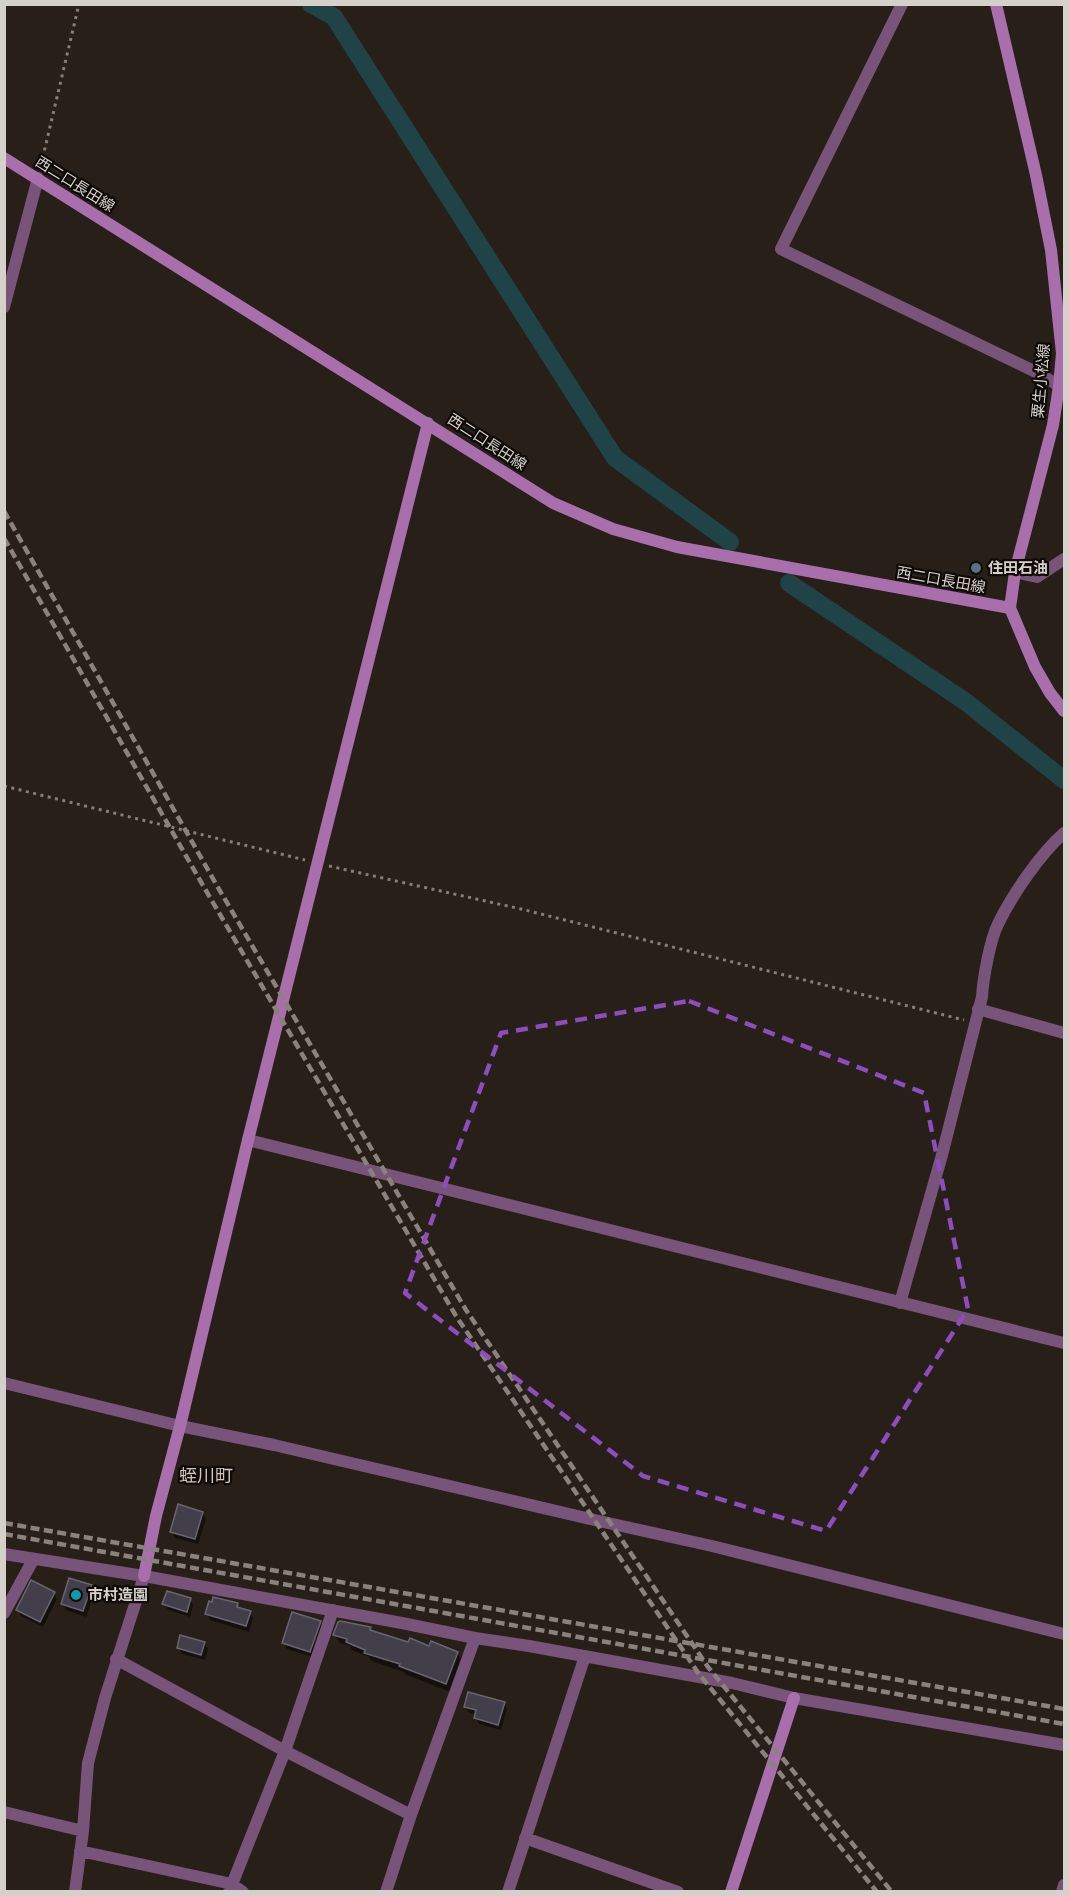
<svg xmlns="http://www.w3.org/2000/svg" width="1069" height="1896" font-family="Roboto,'Noto Sans JP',sans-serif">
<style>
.shadow{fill:#0007}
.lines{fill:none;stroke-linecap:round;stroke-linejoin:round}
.canal{stroke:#1f4346;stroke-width:18}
.building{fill:#423f4a;stroke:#686571;stroke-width:1.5}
.path{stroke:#867e78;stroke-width:3;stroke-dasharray:3 4.5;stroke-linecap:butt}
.street{stroke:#78547a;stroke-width:12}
.secondary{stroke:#a96fad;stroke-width:12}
.rail{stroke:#8a827d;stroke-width:4.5;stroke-dasharray:9 4.5;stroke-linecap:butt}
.marked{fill:none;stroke:#8d4dc1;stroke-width:4.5;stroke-dasharray:12 8;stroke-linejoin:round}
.service-dot{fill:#5c6f8a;stroke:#0e0a07;stroke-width:2}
.culture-dot{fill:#0f9aa8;stroke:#0e0a07;stroke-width:2}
.labels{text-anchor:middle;stroke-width:4.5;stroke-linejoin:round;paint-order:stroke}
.street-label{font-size:15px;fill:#d6d0cb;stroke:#0e0a07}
.poi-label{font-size:15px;font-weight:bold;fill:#d6d0cb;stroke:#0e0a07;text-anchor:start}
.quarter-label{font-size:18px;fill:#d2c5bc;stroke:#0e0a07}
</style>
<rect width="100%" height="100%" fill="#291f19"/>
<path class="shadow" d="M202,1513l4,6 -8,25 -23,-6 -3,-7z
M91,1587l3,6 -8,24 -20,-7 -3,-6z
M54,1593l3,6 -14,28 -22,-11 -3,-6z
M190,1599l3,6 -3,12 -22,-7 -4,-6z
M213,1603l24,2 3,4 10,3 3,6 -4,14 -39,-12 -3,-6z
M320,1622l3,6 -10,29 -26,-8 -3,-6z
M370,1628l3,5 36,11 48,9 5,8 -12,31 -45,-18 -1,-2 -33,-11 -2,-4 -17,-7 -2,-4 -10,-3 -5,-8z
M204,1643l4,6 -3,11 -23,-6 -4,-6z
M504,1703l3,6 -6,21 -22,-6 -3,-6 1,-3 -8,-2 -4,-7z"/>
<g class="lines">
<path class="canal" d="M311,4l23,13 281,441 115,84
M789,583l177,119 98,78"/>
</g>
<path class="building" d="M178,1504l25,8 -8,27 -25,-7z
M69,1578l23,7 -9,26 -22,-7z
M31,1580l24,12 -15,30 -24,-12z
M167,1591l24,7 -4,14 -25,-8z
M213,1597l25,6 -1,4 14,4 -5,15 -41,-12 4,-13 3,1z
M292,1612l29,9 -11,31 -28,-9z
M340,1621l31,6 -1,3 38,12 2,-4 19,8 2,-5 27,11 -12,32 -47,-18 1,-2 -36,-11 1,-3 -19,-8 1,-3 -14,-4 5,-13z
M180,1635l25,7 -4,13 -24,-7z
M468,1692l37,10 -7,23 -24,-7 2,-8 -12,-3z"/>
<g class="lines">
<path class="path" d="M41,165l38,-161
M4,786l301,74
M329,866l192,43 443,111"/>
<path class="street" d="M902,4l-121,245 259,125 19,12
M4,307l34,-129
M1015,572l22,5 27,-18
M978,1009l86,24
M248,1140l816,203
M900,1303l42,-148 40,-158c1,-18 8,-57 16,-73 14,-29 42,-70 66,-91
M4,1383l176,43 94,19 325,76 113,25 352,88
M4,1554l140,22 258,47 73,15 54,8 203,37 62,15 270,47
M4,1613l29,-53
M116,1659l169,92 126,64
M4,1812l79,19
M525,1838l153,54
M80,1851l152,33 11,8
M75,1892l8,-61 5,-68 17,-65 39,-122
M229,1892l56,-141 48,-141
M386,1892l25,-77 64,-177
M508,1892l77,-236
M1062,1892l2,-7"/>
<path class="secondary" d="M996,4l40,171 15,75 11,103 -3,33 -6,39 -38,147 -5,36 25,59 15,26 14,18
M4,158l549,345 60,26 64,18 333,61
M144,1576l12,-60 24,-90 68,-286 180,-717
M731,1892l63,-194"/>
<path class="rail" d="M4,511l212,373 250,426 242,357 184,225
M4,538l201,351 251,427 243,358 178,218
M4,1523l1060,186
M4,1534l1060,190"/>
</g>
<path class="marked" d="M689,1001l235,92 44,216 -142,222 -183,-55 -238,-183 96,-260z"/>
<circle class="service-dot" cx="976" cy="568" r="6"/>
<circle class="culture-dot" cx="76" cy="1595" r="6"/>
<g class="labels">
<g class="street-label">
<text transform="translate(75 184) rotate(32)" y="5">西二口長田線</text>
<text transform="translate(1041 381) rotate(-85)" y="5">粟生小松線</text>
<text transform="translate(487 442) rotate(33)" y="5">西二口長田線</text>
<text transform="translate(941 580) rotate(10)" y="5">西二口長田線</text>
</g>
<g class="poi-label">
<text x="988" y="573">住田石油</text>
<text x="88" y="1600">市村造園</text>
</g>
<g class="quarter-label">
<text x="206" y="1482">蛭川町</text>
</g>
</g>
<rect width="1069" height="1896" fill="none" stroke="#d6d0cb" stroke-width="12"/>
</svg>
